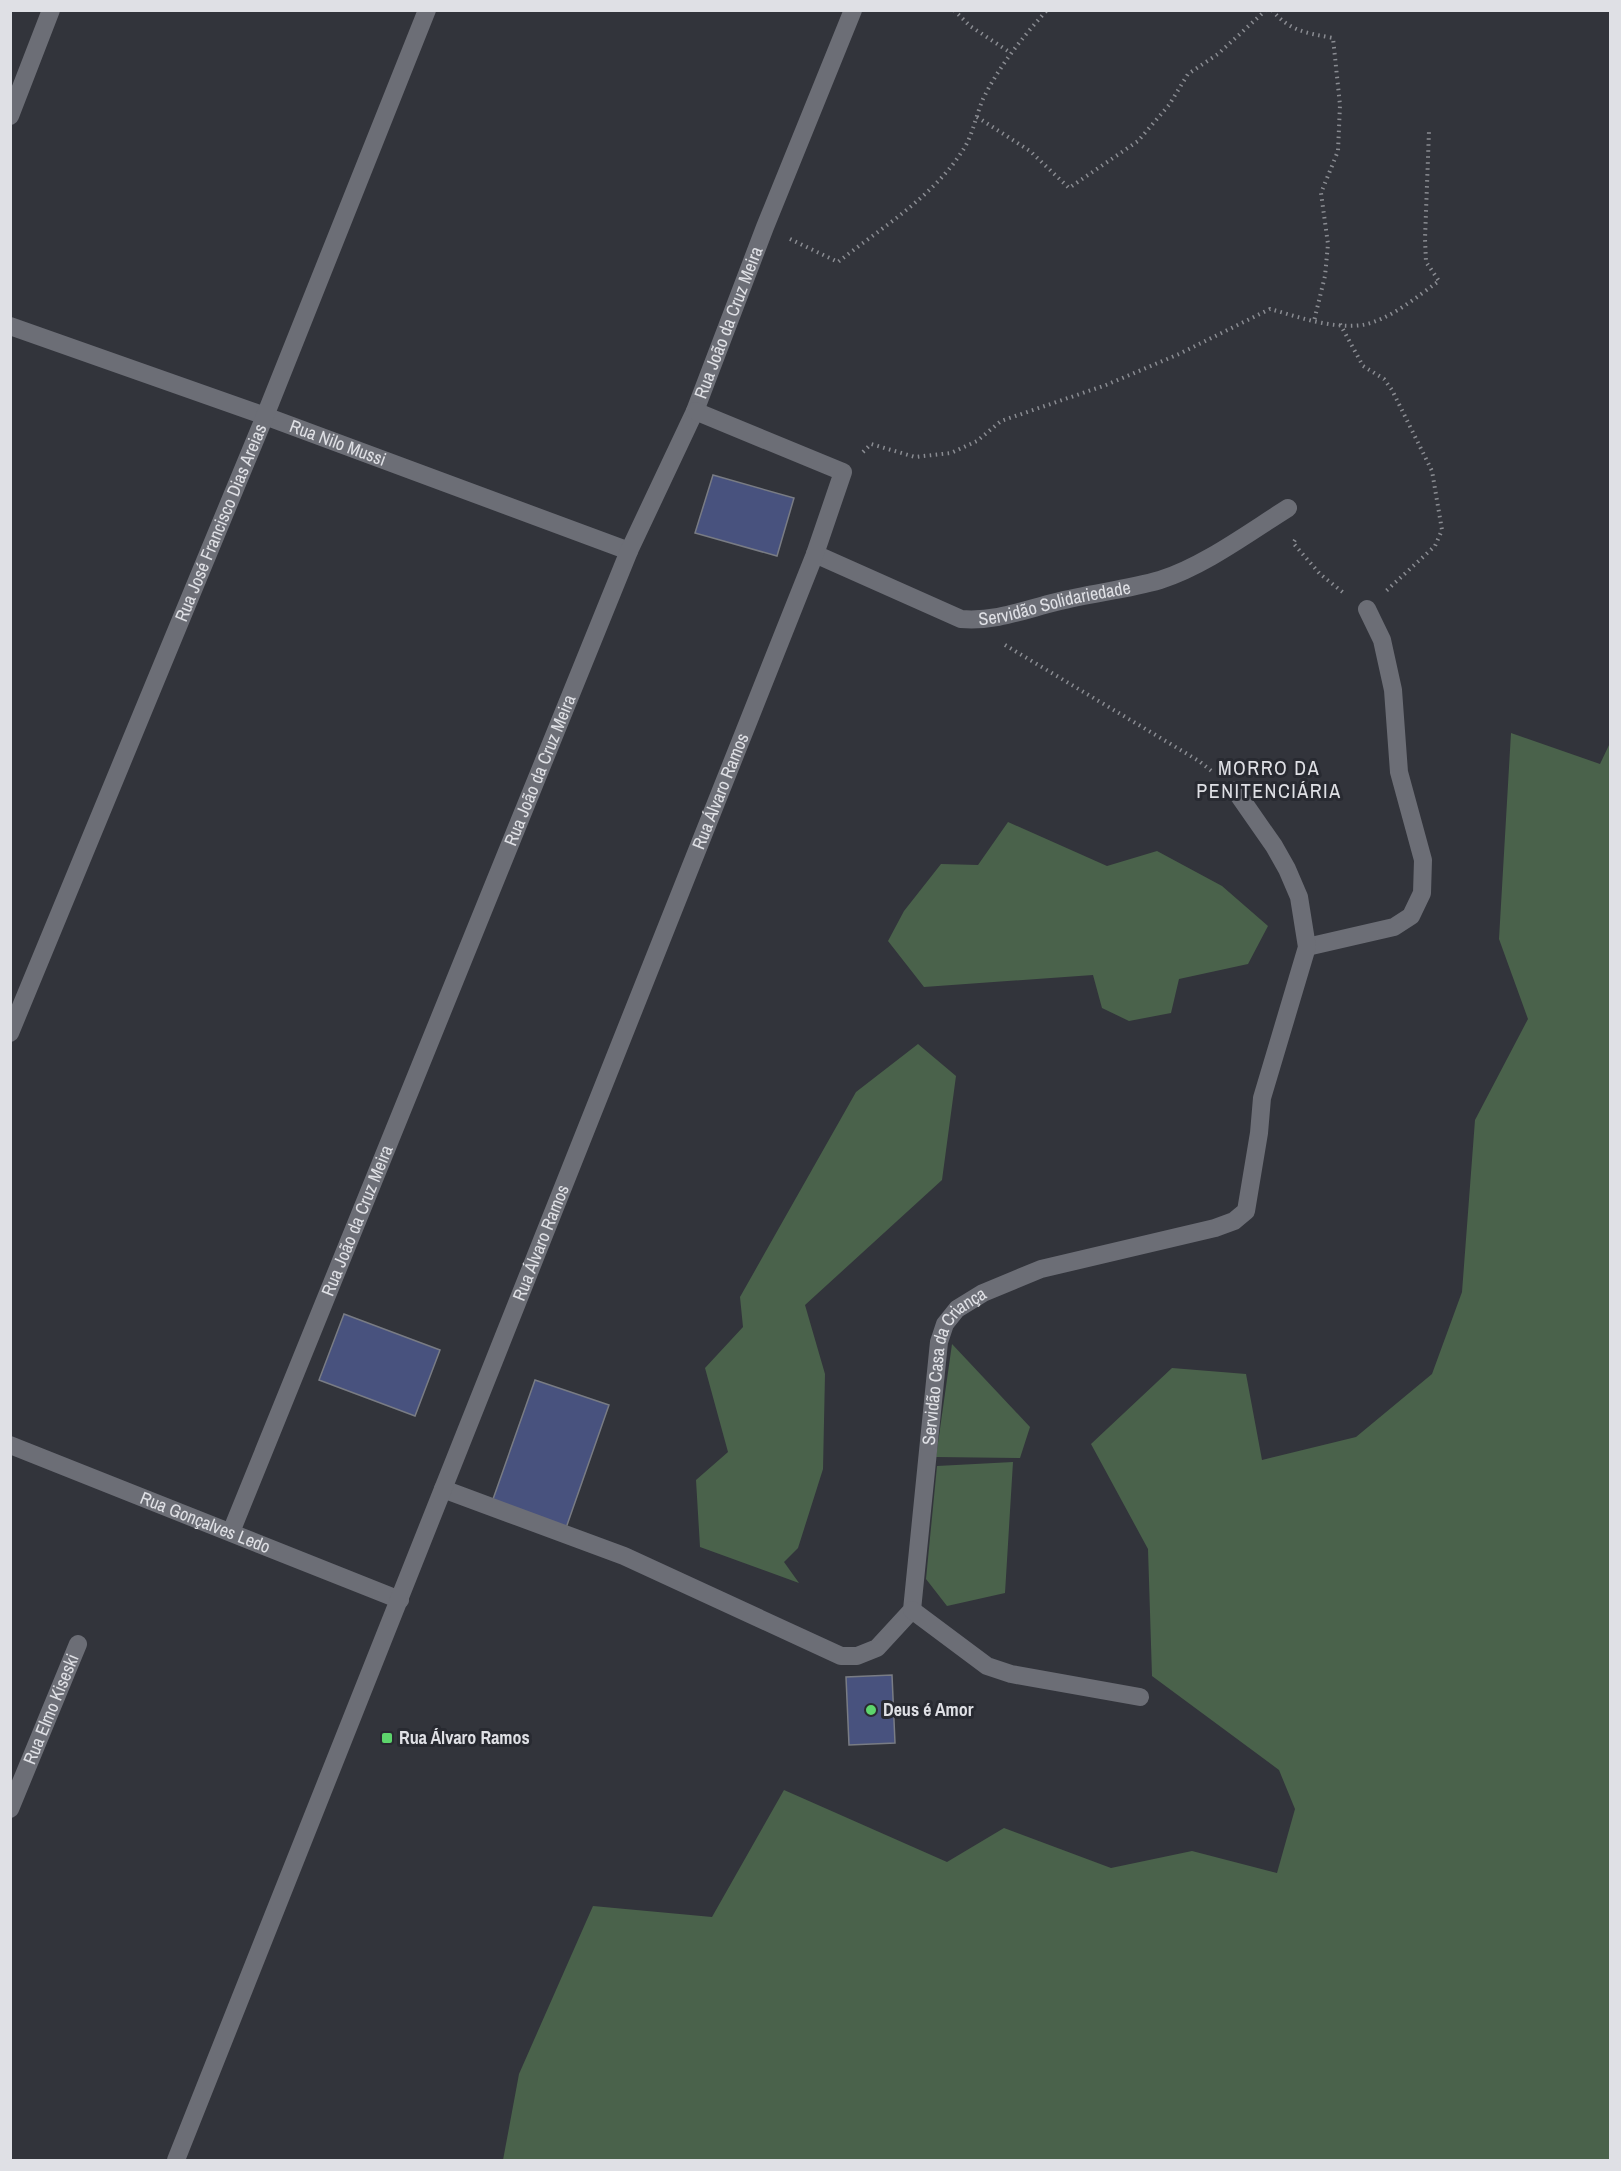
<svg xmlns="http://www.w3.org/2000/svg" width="1621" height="2171" font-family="'Archivo Narrow',sans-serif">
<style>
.green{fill:#4a624b}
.building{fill:#48527e;stroke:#797c84;stroke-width:1.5}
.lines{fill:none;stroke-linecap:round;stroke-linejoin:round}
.path{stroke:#8a8c92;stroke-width:4;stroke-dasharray:1.5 4.5;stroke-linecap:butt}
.minor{stroke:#6c6e76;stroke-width:18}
.poi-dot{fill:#5dd56c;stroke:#282a31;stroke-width:2}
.labels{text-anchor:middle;stroke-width:6;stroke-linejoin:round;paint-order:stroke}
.street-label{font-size:18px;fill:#dfe0e5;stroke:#282a31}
.poi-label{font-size:18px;font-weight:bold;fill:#dfe0e5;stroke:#282a31;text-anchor:start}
.neighbourhood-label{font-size:20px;letter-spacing:1.5px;fill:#dfe0e5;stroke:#282a31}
</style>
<rect width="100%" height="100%" fill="#32343b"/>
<path class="green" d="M1511,733l89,31 10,-21v1417h-1107l16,-86 74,-168 119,11 72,-127 163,72 57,-34 107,40 81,-17 85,22 18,-64 -16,-39 -127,-94 -4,-127 -57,-105 81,-76 74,6 16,86 94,-23 76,-63 30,-82 13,-172 53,-101 -29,-80z
M1008,822l99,44 50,-15 65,35 46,40 -20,38 -69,15 -8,34 -42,8 -27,-13 -9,-33 -169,12 -36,-46 16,-30 37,-47 37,1z
M918,1044l38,32 -14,104 -137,125 20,69 -2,95 -25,79 -14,14 15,21 -99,-36 -4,-67 32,-28 -23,-84 38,-41 -3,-30 116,-205z
M952,1344l78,83 -10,31 -84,-1z
M1013,1462l-8,131 -58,13 -21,-27 11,-113z"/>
<path class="building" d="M713,475l81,23 -17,58 -82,-23z
M344,1314l96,36 -25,66 -96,-36z
M535,1380l74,25 -43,123 -74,-26z
M892,1675l3,68 -46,2 -3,-68z"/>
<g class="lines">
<path class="path" d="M954,10l16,16 41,27
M1272,10c18,22 36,23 61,28l7,67 -2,46 -17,42 7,51 -3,32 -11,45
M977,117l53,34 39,37 69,-47 31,-36 19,-31 30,-20 48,-44
M790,239l48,23c43,-34 95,-65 125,-112 10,-15 13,-35 20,-51 16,-33 40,-62 64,-89
M1340,324l23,42 21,13 8,11 40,81 10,59 -7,16 -49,45
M863,452l8,-8 44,13 36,-4 26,-12 24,-20 105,-36 73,-31 91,-45c29,8 61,20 92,16 26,-4 56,-29 77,-44l-13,-19 -1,-23 4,-108
M1295,540l-2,3 27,31 25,20
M1005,645l194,116 15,12"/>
<g class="minor">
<path d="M10,116l41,-106"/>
<path id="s1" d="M10,326l255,90 364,135"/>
<path id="s2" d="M815,554l146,65c33,3 63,-9 95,-17 34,-9 70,-12 104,-22 44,-14 88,-47 128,-72"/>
<path d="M1307,947l87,-20 17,-11 11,-23 1,-33 -24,-88 -6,-82 -11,-50 -15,-31"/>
<path id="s3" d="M10,1033l255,-617 162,-406"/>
<path id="s4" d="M10,1445l390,155"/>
<path id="s5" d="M443,1489l181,67 217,100h16l20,-8 35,-38 27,-268 6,-18 12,-15 26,-16 58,-24 174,-41 19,-7 12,-10 13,-78 3,-35 45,-151 -8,-50 -12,-28 -13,-23 -39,-56"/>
<path id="s6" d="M231,1532l398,-981 66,-140 70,-184 88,-217"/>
<path d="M912,1610l75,56 24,8 129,23"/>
<path id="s7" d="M10,1809l68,-165"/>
<path id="s8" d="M176,2160l639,-1606 28,-82 -148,-61"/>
</g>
</g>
<g class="poi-dot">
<circle cx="871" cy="1710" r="6"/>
<rect x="381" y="1732" width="12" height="12" rx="3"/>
</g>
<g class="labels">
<g class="street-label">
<text dy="6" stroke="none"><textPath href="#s6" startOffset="1308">Rua João da Cruz Meira</textPath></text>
<text dy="6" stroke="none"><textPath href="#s1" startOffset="348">Rua Nilo Mussi</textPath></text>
<text dy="6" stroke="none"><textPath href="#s3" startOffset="552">Rua José Francisco Dias Areias</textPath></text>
<text dy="6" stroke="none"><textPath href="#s2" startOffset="255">Servidão Solidariedade</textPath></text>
<text dy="6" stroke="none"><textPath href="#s6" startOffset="822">Rua João da Cruz Meira</textPath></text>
<text dy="6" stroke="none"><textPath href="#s8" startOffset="1473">Rua Álvaro Ramos</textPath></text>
<text dy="6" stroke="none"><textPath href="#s6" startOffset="336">Rua João da Cruz Meira</textPath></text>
<text dy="6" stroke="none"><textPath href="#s8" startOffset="987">Rua Álvaro Ramos</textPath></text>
<text dy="6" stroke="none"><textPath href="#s5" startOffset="774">Servidão Casa da Criança</textPath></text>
<text dy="6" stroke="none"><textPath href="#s4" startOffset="210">Rua Gonçalves Ledo</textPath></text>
<text dy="6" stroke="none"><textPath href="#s7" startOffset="108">Rua Elmo Kiseski</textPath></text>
</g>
<g class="poi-label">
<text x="883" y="1716">Deus é Amor</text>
<text x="399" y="1744">Rua Álvaro Ramos</text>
</g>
<g class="neighbourhood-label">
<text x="1269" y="775">MORRO DA<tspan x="1269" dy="23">PENITENCIÁRIA</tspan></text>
</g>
</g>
<rect width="1621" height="2171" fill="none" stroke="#dfe0e5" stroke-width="24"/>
</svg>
